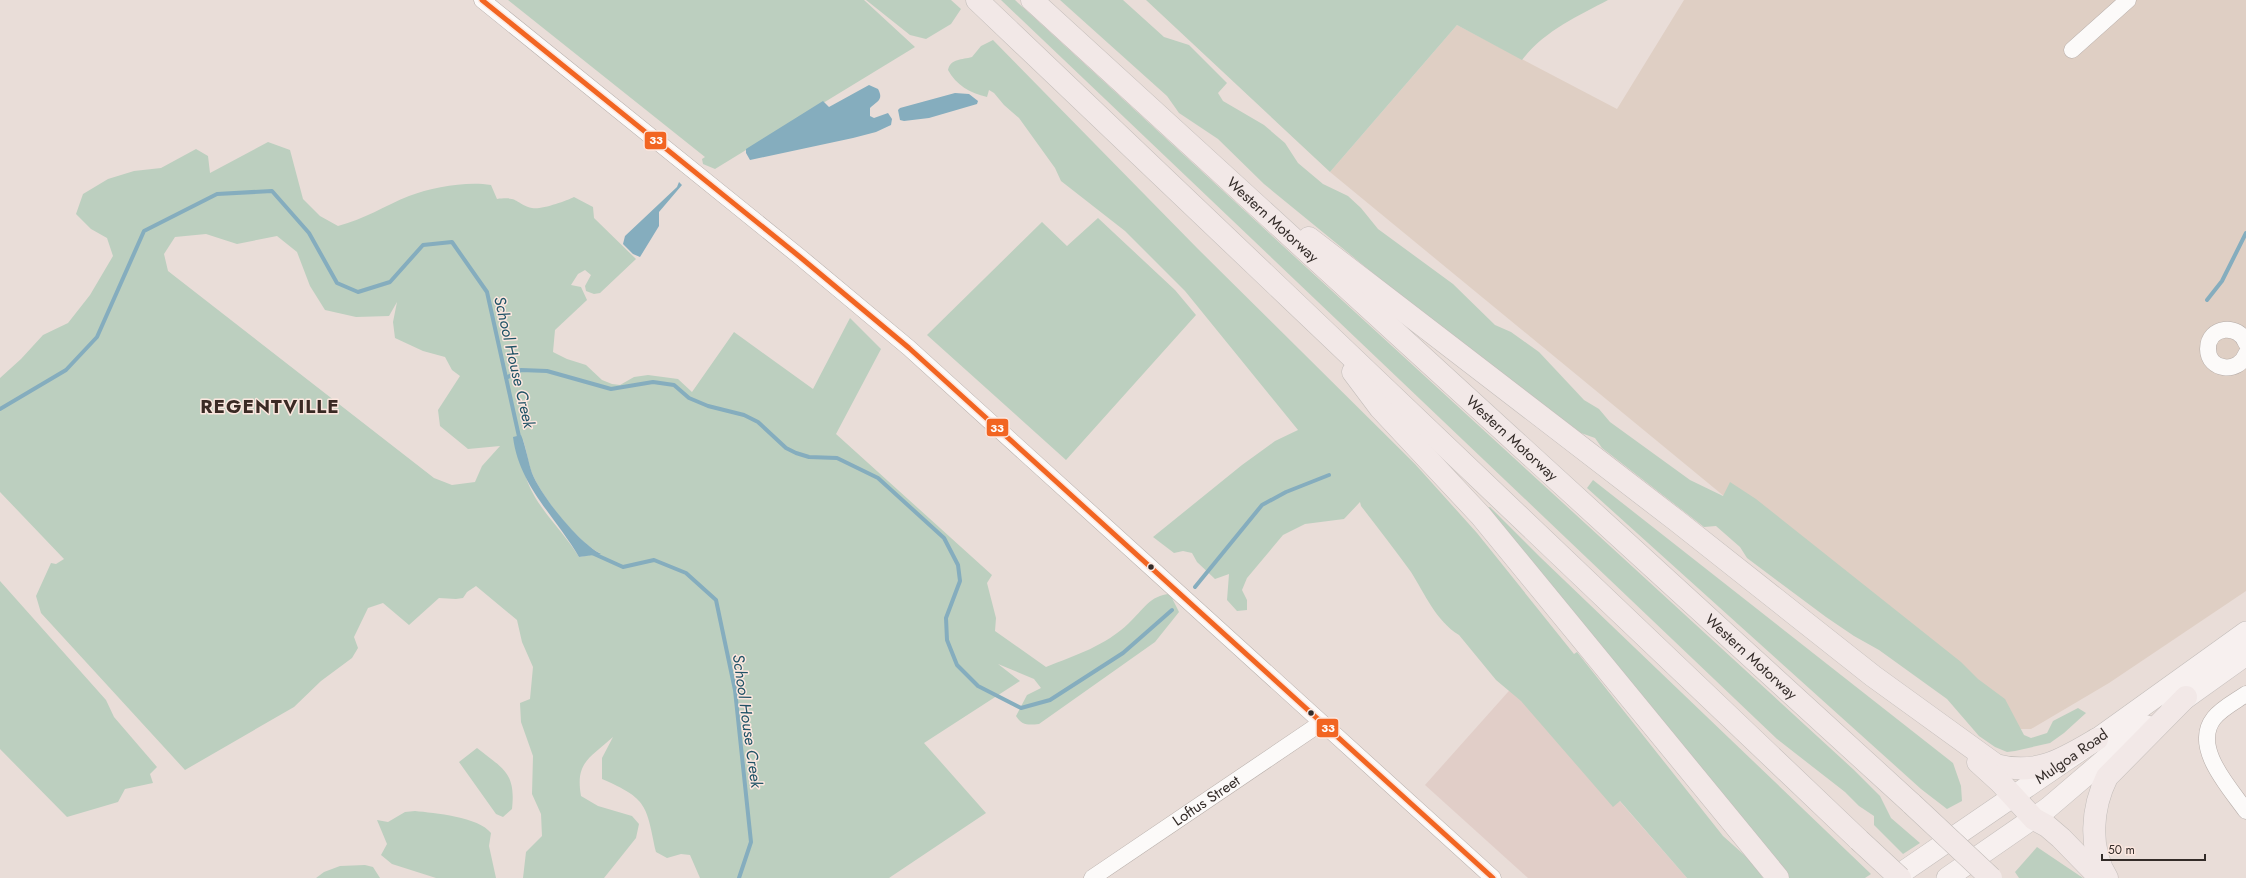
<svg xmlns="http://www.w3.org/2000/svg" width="2246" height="878" font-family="Jost,sans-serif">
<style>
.commercial{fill:#dfcfc4}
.education{fill:#e1cec8}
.green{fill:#bccfbf;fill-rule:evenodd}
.water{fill:#85adbe}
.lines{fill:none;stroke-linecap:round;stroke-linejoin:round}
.stream{stroke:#85adbe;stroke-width:4}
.minor-casing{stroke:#b6ada9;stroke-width:17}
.major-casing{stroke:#c3bdba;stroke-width:22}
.highway-casing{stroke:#c3bdba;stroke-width:23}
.minor{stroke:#fcfaf9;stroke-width:16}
.major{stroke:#f7f0ef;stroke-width:21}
.highway{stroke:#f2e8e7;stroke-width:22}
.highway-bridge-casing{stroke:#c3bdba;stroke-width:23;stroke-linecap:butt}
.highway-bridge{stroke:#f2e8e7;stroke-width:22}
.bus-1-casing{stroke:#fce7df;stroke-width:8}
.bus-1{stroke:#f26522;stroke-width:5}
.bus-dot{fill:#332b28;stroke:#fce7df;stroke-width:1.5}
.labels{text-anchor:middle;stroke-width:3;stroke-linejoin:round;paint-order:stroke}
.street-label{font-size:15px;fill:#332b28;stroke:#fce7df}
.water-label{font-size:16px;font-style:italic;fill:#1f5266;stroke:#fce7df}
.district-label{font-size:19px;font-weight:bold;letter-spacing:1px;fill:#3a2a24;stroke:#fce7df}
.line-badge{stroke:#fce7df;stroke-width:1.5}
.badge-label{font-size:11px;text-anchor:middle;font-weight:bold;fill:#fff}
</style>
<rect width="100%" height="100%" fill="#e9ddd8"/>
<path class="commercial" d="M1684,0h562v591l-137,92 -78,46h-24l-677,-557 127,-147 160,84z"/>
<path class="education" d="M1516,683l171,195h-159l-103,-93z"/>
<path class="green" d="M508,0h356l51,47 -200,122 -12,-5 -1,-5 3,-2z
M866,0h85l10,9 -10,15 -25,15 -16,-4z
M1001,0h14l839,770 26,26 11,22 29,25 -17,11 -29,-29v-9l-15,-10 -14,-14 -68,-53z
M1060,0h63l41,37 25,8 38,38 -9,10 5,8 41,24 21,18 13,20 25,21 25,12 13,12 17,21 75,55 42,41 16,7 28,20 45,48 15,9 11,13 80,58 33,16 7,-14 26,17 205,163 17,17 27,20 19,36 7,3 16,-5 6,-12 25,-13 8,5 -22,20 -14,10 -35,8 -8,1 -12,-5 -16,-11 -32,-37 -68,-49 -25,-14 -28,-19 -79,-59 -7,-11 -24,-21 -12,1 -102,-79 -7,-10 -14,-5 -163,-123 -154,-126 -46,-45 -39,-26 -12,-17z
M1146,0h462c-30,16 -64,31 -86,60l-65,-35 -127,147z
M993,40l205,209 217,215 62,69 97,121 3,-2 146,184 28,25 12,17h-76l-67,-77 -7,6 -92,-106 -25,-21 -37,-45c-23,-14 -34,-41 -48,-63 -16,-22 -33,-44 -50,-66l-1,-4 -16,17 -39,5 -22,11 -36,43 -5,12 5,10v10l-10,1 -10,-11 2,-26 -14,5 -18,-17 -5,-9 -9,-2 -9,2 -21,-16 89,-72 33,-24 23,-11 -113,-139 -60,-60 -64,-50 -6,-13 -36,-50 -15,-13 -10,-12 -5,-3 -2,7c-17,-4 -31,-12 -39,-27 3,-12 14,-10 24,-13l9,-11z
M268,142l22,8 13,49 17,17 18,10c27,-7 46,-20 71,-30 24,-9 58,-15 82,-11l6,14c23,-3 18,5 35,9 9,2 34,-7 42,-11l19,10 1,11 42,41 -36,34 -6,1 -8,-3 -1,-5 6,-11 -6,-5 -7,4 -7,11 10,2 6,13 -32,30 -2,22 14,7 19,6 16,15 10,4 8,1 14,-8 14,-2 30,4 14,13 42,-60 79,57 37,-71 31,31 -45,85 156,141 -5,8 9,35 -1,13 51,36c30,-12 59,-21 83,-44 14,-13 21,-28 41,-29l9,18 -24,30 -116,82c-10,1 -17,2 -23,-8l11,-21 14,-7 -7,-9 -36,-15 22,17 -96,62 62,70 -97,65h-189l-10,-23 -9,-1 -14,4 -11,-6c-10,-47 -8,-53 -54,-73v-21l11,-21c-23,21 -38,25 -32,59l17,10 34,10 7,8 -3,14 -32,40h-81l3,-26 16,-16 -1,-22 -9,-20 1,-38 -12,-34 -1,-19 10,-4 3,-32 -11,-25 -5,-22 -41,-34 -9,6 -4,6 -7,1 -17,-1 -30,27 -26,-22 -15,5 -14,29 4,11 -6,10 -31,23 -27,26 -109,63 -144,-157 -5,-17 15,-33 5,1 8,-5 -64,-67v-114l21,-19 22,-24 25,-12 22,-28 23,-39 -6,-18 -16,-9 -15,-15 7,-20 25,-15 26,-8 27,-3 35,-19 12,7 2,17zM206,234l31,10 40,-8 20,16 13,34 15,24 31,7 33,-1 8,-14 -4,20 2,16 28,13 22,6 7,13 8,6 -22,34 2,16 28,23 32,-3 -18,20 -7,16 -23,3 -18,-7 -266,-207 -4,-17 11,-17zM523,440c4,11 5,23 9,33 9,23 46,70 68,80l-21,4c-16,-27 -44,-50 -53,-80 -4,-10 -2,-25 -3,-37z
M1098,218l77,72 21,25 -130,145 -139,-125 115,-113 25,24z
M1593,480l360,283 8,23 1,15 -15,8 -26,-20 -334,-301z
M1490,507l50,50 331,317 -6,4h-78l-302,-369z
M0,581l106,119 8,17 43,50 -7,7 3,9 -28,6 -7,13 -51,15 -67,-68z
M477,748c26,21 39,24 35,61l-9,8 -7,-3 -37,-52z
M415,811c19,2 64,6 76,22l-2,13 7,32h-60l-44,-14 -11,-9 6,-11 -10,-24 11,2 17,-10z
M2037,847l46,31h-64l-4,-6z
M365,865l8,2 7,11h-64l8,-6 16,-6z"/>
<path class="water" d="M869,85l9,4c6,11 -1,12 -8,19v8l4,2 14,-5 4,6 -1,6 -15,7 -23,6 -103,22 -4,-7v-4l77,-48 6,6z
M955,93l14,1 9,7 -1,3 -48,14 -25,3 -4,-1 -2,-10 2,-2z
M679,182l3,3 -23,27v14l-19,31 -7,-3 -10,-10 2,-8 52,-49z
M521,435c5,12 7,26 11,38 9,23 47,70 69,81l-22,3c-23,-40 -60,-71 -66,-120z"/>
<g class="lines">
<path class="stream" d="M2207,300l15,-19 24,-48
M506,378l15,-8 26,1 64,18 42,-7 21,3 15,13 19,8 36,9 14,7 28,26 10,5 13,4 28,1 41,20 66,60 14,27 2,16 -14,37 1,22 10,25 21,21 43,22 29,-8 73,-47 49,-43
M0,409l66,-39 31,-33 47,-106 73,-37 55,-3 37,42 28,50 21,9 32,-10 33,-37 29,-3 35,50 33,149
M592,553l31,14 31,-7 32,13 30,27 19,90 16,152 -12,36
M1195,587l67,-82 24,-13 43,-17"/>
<defs>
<g id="minor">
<path d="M482,0l318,257 109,91 584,530"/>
<path d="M2072,50l56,-50"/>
<path d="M2246,343c-7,-20 -38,-17 -38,6 0,22 31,25 38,5"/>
<path d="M2246,694c-10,7 -24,14 -32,24 -23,29 16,70 32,93"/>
<path id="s1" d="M1092,878l229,-155"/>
</g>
<g id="major">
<path d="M2172,708l74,-53"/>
<path id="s2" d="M1894,878l203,-139 149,-107"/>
<path d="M1947,878l101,-70 69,-59 30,-23"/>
</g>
<g id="highway">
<path d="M977,0l882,840"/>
<path id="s3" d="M1032,0l880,804"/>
<path d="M1309,238l368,283 196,155 123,89c41,11 67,-6 101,-26"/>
<path d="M1353,372l27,36 101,108 297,362"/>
<path d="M1978,762l22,20 34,37 13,7 14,12 39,40"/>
<path d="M2107,878c-19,-30 -15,-71 0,-101l79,-80"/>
</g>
</defs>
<use href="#minor" class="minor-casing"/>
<use href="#major" class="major-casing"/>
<use href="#highway" class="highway-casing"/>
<use href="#minor" class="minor"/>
<use href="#major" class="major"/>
<use href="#highway" class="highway"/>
<defs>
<path id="highway-bridge" d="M1912,804l79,74
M1859,840l41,38"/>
</defs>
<use href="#highway-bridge" class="highway-bridge-casing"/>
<use href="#highway-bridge" class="highway-bridge"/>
<defs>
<path id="bus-1" d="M482,0l318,257 109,91 584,530"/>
</defs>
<use href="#bus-1" class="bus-1-casing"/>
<use href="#bus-1" class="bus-1"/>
</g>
<g class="bus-dot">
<circle cx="1151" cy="567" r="3.5"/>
<circle cx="1311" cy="713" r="3.5"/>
</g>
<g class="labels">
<g class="street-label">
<text dy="5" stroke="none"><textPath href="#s3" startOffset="326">Western Motorway</textPath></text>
<text dy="5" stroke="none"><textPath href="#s3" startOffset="650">Western Motorway</textPath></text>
<text dy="5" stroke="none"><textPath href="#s3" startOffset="974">Western Motorway</textPath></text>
<text dy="5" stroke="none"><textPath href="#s2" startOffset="215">Mulgoa Road</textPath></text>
<text dy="5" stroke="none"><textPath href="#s1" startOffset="138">Loftus Street</textPath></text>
</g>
<g class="water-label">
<text transform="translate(515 362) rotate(77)" y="6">School House Creek</text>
<text transform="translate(748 721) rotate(82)" y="6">School House Creek</text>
</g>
<g class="district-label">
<text x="270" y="413">REGENTVILLE</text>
</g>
</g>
<g class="line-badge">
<rect x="644" y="131" width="23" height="19" rx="4" fill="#f26522"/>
<rect x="986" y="418" width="23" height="19" rx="4" fill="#f26522"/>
<rect x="1316" y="718" width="23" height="20" rx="4" fill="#f26522"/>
</g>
<g class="badge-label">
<text x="656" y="144">33</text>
<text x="997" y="432">33</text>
<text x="1328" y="732">33</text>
</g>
<path d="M2102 854v6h103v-6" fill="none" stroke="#332b28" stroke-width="2"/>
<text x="2108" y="854" font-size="12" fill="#332b28" stroke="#fce7df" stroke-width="3" paint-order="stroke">50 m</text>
</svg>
